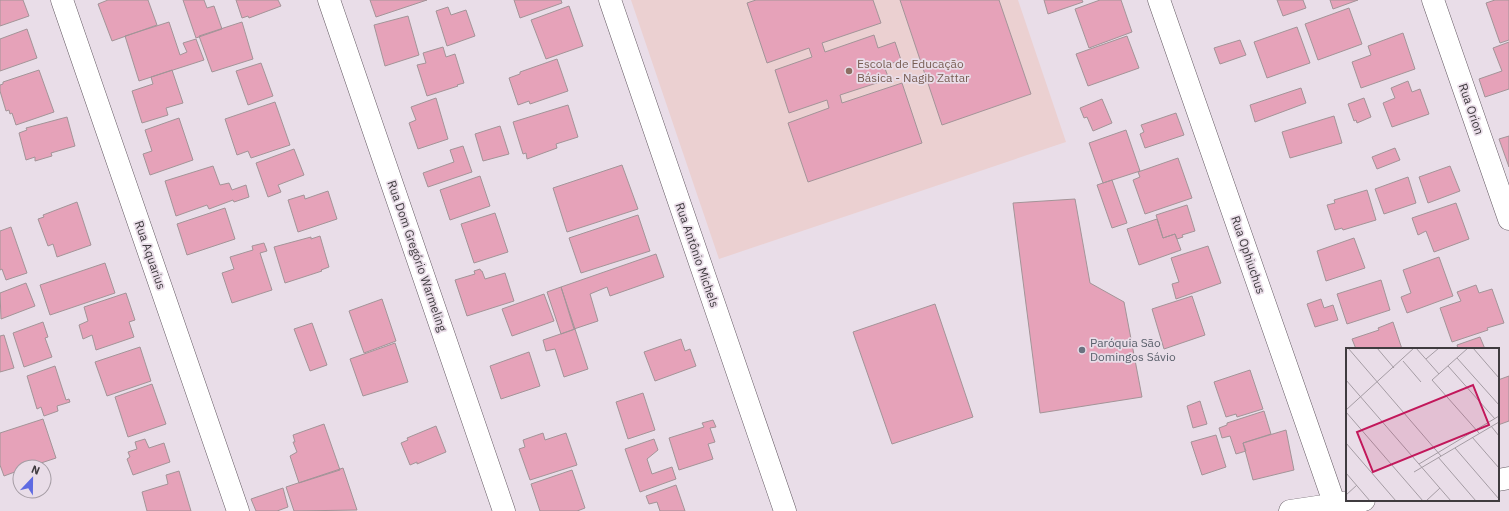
<svg xmlns="http://www.w3.org/2000/svg" width="1509" height="511" font-family="'IBM Plex Sans',sans-serif">
<style>
.education{fill:#ebd0d1}
.building{fill:#e6a2b9;stroke:#a39498}
.lines{fill:none;stroke-linecap:round;stroke-linejoin:round}
.minor-casing{stroke:#635962;stroke-width:23}
.minor{stroke:#fff;stroke-width:22}
.education-dot{fill:#8d6e63;stroke:#e9dde8;stroke-width:1.5}
.worship-dot{fill:#6b7280;stroke:#e9dde8;stroke-width:1.5}
.labels{text-anchor:middle;stroke-width:3.5;stroke-linejoin:round;paint-order:stroke}
.education-label{font-size:12px;fill:#785e54;stroke:#e9dde8;text-anchor:start}
.street-label{font-size:12px;fill:#3f3b3f;stroke:#e9dde8}
.worship-label{font-size:12px;fill:#5b616d;stroke:#e9dde8;text-anchor:start}
.inset-road{fill:none;stroke:#a59ca4;stroke-width:1}
.view{fill:#c2185b;fill-opacity:0.15;stroke:#c2185b;stroke-width:2}
.inset-edge{fill:none;stroke:#3f3b3f;stroke-width:2}
</style>
<rect width="100%" height="100%" fill="#e9dde8"/>
<path class="education" d="M631,0h387l48,142 -347,117z"/>
<path class="building" d="M0,0h23l6,16 -29,10z
M108,0h40l9,25 -45,16 -14,-37z
M183,0h21l3,8 7,-2 8,23 -26,9z
M236,0h42l3,6 -32,12 -1,-2 -6,2z
M370,0h57l-51,17z
M514,0h47l1,3 -42,15z
M756,0h117l8,23 -59,20 3,9 49,-17 4,13 17,-6 6,18 -17,6 5,13 -49,16 2,8 60,-20 20,60 -114,39 -20,-59 41,-15 -2,-8 -38,13 -14,-43 37,-13 -3,-9 -42,15 -20,-60z
M900,0h99l32,94 -89,31z
M1044,0h38l1,2 -35,12z
M1100,0h21l11,32 -43,16 -14,-39z
M1277,0h26l3,8 -23,8z
M1330,0h28l-25,9z
M1495,0h14v40l-9,3 -14,-40z
M569,6l14,40 -37,13 -15,-39z
M448,7l3,8 15,-5 9,26 -28,10 -11,-35z
M1349,8l13,36 -44,16 -13,-36z
M408,16l11,39 -34,11 -11,-41z
M169,22l11,33 7,-3 -4,-9 13,-4 8,21 -65,21 -14,-45z
M242,22l11,37 -41,13 -13,-36z
M1297,27l13,36 -43,15 -13,-36z
M27,29l10,29 -37,13v-32z
M1403,33l12,36 -54,19 -9,-26 19,-7 -3,-9z
M1127,36l12,32 -51,18 -12,-32z
M1240,40l6,15 -26,9 -6,-16z
M1509,42v47l-24,8 -6,-18 23,-8 -9,-23z
M443,47l3,10 9,-3 9,29 -7,2 1,1 -31,10 -10,-31 9,-2 -3,-10z
M557,59l11,32 -38,13 -1,-3 -11,4 -9,-27 11,-4v-2z
M261,63l12,33 -25,9 -12,-34z
M39,70l15,42 -38,13 -4,-12 -2,1 -1,-4 -3,1 -6,-20v-6l3,-1v-2z
M172,70l11,33 -17,5 2,7 -26,8 -10,-32 21,-7 -2,-7z
M1408,81l4,11 8,-3 9,25 -37,13 -9,-24 12,-5 -4,-10z
M1301,88l5,15 -51,19 -5,-17z
M436,98l12,41 -30,10 -9,-26 7,-3 -5,-13z
M1364,98l7,19 -14,6 -1,-3 -2,1 -6,-17z
M1102,99l10,24 -19,8 -6,-14 -3,1 -4,-10z
M275,102l15,43 -39,13 -3,-7 -11,4 -12,-36z
M568,105l10,32 -22,7 1,4 -30,11 -1,-6 -3,1 -10,-32z
M1176,113l8,22 -39,13 -5,-14 4,-2 -3,-7z
M1334,116l8,27 -52,15 -8,-26z
M67,117l8,29 -24,7 1,3 -17,5v-4l-9,3 -7,-27 8,-3 -1,-2z
M179,118l14,42 -43,15 -7,-21 9,-3 -7,-21z
M500,126l9,28 -26,7 -8,-27z
M1126,130l14,41 -37,12 -14,-40z
M1509,136v31l-10,-28z
M463,146l9,26 -44,15 -5,-14 31,-11 -4,-12z
M1395,148l5,12 -23,9 -5,-12z
M294,149l10,26 -26,10 3,7 -13,5 -12,-34z
M1178,158l14,40 -47,16 -12,-34 7,-3 -2,-5z
M622,165l16,44 -71,23 -14,-44z
M213,166l7,19 9,-2 3,7 14,-5 3,12 -15,5 -1,-2 -24,9 -2,-4 -31,11 -11,-35z
M1450,166l10,25 -32,12 -9,-26z
M480,176l10,30 -40,14 -10,-30z
M1408,177l8,26 -32,11 -9,-25z
M1112,180l15,43 -15,5 -15,-43z
M1367,190l9,30 -33,10 -1,-2 -7,2 -8,-25 8,-2 -1,-3z
M328,191l9,28 -39,13 -10,-32 16,-5 1,4z
M1075,199l15,84 34,19 18,95 -102,16 -27,-210z
M77,202l14,43 -34,12 -4,-13 -5,2 -10,-27 6,-2 -1,-2z
M1456,203l13,36 -35,13 -8,-21 -8,4 -6,-17z
M1187,205l8,26 -13,4 1,2 -6,2 -2,-5 -12,4 -7,-23z
M225,208l10,31 -48,16 -10,-31z
M495,213l13,39 -34,11 -13,-39z
M638,215l12,36 -69,22 -12,-35z
M1157,219l6,19 12,-4 6,16 -42,15 -12,-36z
M11,227l16,46 -21,7 -4,-11 -2,1v-39z
M320,236l9,31 -8,3 1,1 -37,12 -11,-36 37,-10v2z
M1354,238l11,30 -39,13 -9,-30z
M264,243l3,8 -7,2 12,37 -40,13 -10,-30 12,-4 -4,-12 23,-7 -1,-4z
M1208,246l13,37 -45,16 -4,-15 7,-2 -8,-24z
M656,254l8,23 -54,19 -3,-9 -17,7 8,27 -24,8 -13,-42z
M1439,257l14,39 -46,17 -6,-16 10,-4 -8,-23z
M105,263l10,30 -65,22 -10,-30z
M480,269l1,2h1l3,8 20,-6 9,28 -47,15 -12,-36 20,-6 -1,-3z
M1381,280l9,30 -43,14 -10,-30z
M26,283l9,23 -34,13 -1,-26z
M1476,285l3,8 13,-4 12,34 -17,5 1,2 -36,12 -12,-34 21,-7 -4,-9z
M561,287l14,42 -14,5 -14,-42z
M126,293l9,27 -6,2 5,15 -38,13 -4,-15 -9,4 -4,-14 9,-4 -4,-14z
M544,294l10,27 -42,15 -10,-27z
M1192,296l13,39 -41,14 -12,-40z
M382,299l14,42 -32,12 -15,-42z
M1321,299l3,9 9,-3 5,15 -23,7 -8,-23z
M935,304l38,113 -81,27 -39,-112z
M43,322l5,15 -3,1 7,19 -28,10 -11,-34z
M1393,322l9,27h-46l-4,-10 27,-9 -1,-2z
M312,323l15,42 -17,6 -16,-42z
M575,329l13,40 -24,8 -9,-28 -9,2 -3,-11z
M4,335l10,33 -14,4v-36z
M1480,337l5,12h-27l-1,-4z
M681,339l4,12 5,-2 6,17 -41,15 -11,-29z
M395,343l13,39 -45,14 -13,-37z
M140,347l11,34 -44,15 -12,-34z
M529,352l11,34 -39,13 -11,-33z
M55,366l11,34 3,-1 1,3 -13,4 1,5 -14,5 -3,-9 -4,2 -10,-33z
M1250,370l13,39 -26,8 -1,-3 -10,3 -12,-35z
M1509,376v45l-11,4v-45z
M152,384l14,40 -38,13 -13,-40z
M643,393l12,37 -27,9 -12,-37z
M1200,401l7,23 -14,4 -6,-22z
M1264,411l7,23 -28,9 3,8 -10,3 -6,-18 -8,2 -3,-10 8,-3v-2z
M43,419l13,39 -27,9h-9v3l-16,6 -4,-11v-32z
M713,420l3,7 -6,1 5,14 -7,2 5,15 -34,11 -10,-32 35,-11 -2,-4z
M324,424l16,46 -41,13 -9,-27 7,-4 -4,-10h2l-2,-7z
M436,426l10,26 -29,12v-2l-7,3 -9,-22 7,-3 -1,-2z
M1286,430l8,40 -41,10 -10,-37z
M543,433l2,7 21,-7 11,32 -47,15 -11,-31 6,-2 -2,-7z
M1216,435l10,32 -24,8 -11,-33z
M145,439l4,9 15,-5 6,19 -37,13 -6,-16 3,-2 -2,-5 9,-3 -2,-7z
M654,439l4,11 -11,9 5,15 20,-7 4,12 -36,13 -15,-43z
M343,468l14,42 -63,1 -8,-24z
M572,470l13,38 -8,3h-37l-9,-27z
M179,471l12,40h-44l-5,-19 26,-8 -2,-9z
M676,485l9,26h-25l-3,-9 -8,2 -3,-8z
M283,488l5,19 -11,4h-21l-5,-12z"/>
<g class="lines">
<defs>
<path id="minor" d="M62,0l176,511
M329,0l175,511
M610,0l175,511
M1159,0l178,511
M1433,0l76,219
M1498,480l11,-2
M1290,511l74,-11"/>
</defs>
<use href="#minor" class="minor-casing"/>
<use href="#minor" class="minor"/>
</g>
<circle class="education-dot" cx="849" cy="71" r="4"/>
<circle class="worship-dot" cx="1082" cy="350" r="4"/>
<g class="labels">
<g class="education-label">
<text x="857" y="68">Escola de Educação<tspan x="857" dy="14">Básica - Nagib Zattar</tspan></text>
</g>
<g class="street-label">
<text transform="translate(1471 109) rotate(71)" y="4">Rua Orion</text>
<text transform="translate(150 255) rotate(71)" y="4">Rua Aquarius</text>
<text transform="translate(697 255) rotate(71)" y="4">Rua Antônio Michels</text>
<text transform="translate(1248 255) rotate(71)" y="4">Rua Ophiuchus</text>
<text transform="translate(417 256) rotate(71)" y="4">Rua Dom Gregório Warmeling</text>
</g>
<g class="worship-label">
<text x="1090" y="347">Paróquia São<tspan x="1090" dy="14">Domingos Sávio</tspan></text>
</g>
</g>
<g transform="translate(1346 348)">
<rect width="153" height="153" fill="#e9dde8"/>
<path class="inset-road" d="M2,0l93,108M31,0l17,20M70,0l23,26M122,0l-36,32 47,53M127,0l26,30M111,10l42,47M80,11l13,-11M57,13l18,21M102,18l47,53M0,32l105,121M0,62l68,-62M0,64l77,89M145,78l8,10M126,89l27,31M0,95l50,58M109,100l44,51M92,109l38,44M73,116l80,-48M68,124l85,-50M0,125l24,28M0,147l11,-10M80,153l14,-13"/>
<path class="view" d="M127,37l16,40 -116,47 -16,-40z"/>
<rect width="153" height="153" class="inset-edge"/>
</g>
<g transform="translate(32 479) rotate(22)"><circle r="19" fill="#e9dde8" stroke="#a59ca4"/>
<path d="M0-3L7 15L0 10L-7 15Z" fill="#5e6ae2"/>
<text y="-6" font-size="11" font-weight="bold" text-anchor="middle" fill="#3f3b3f">N</text>
</g>
</svg>
